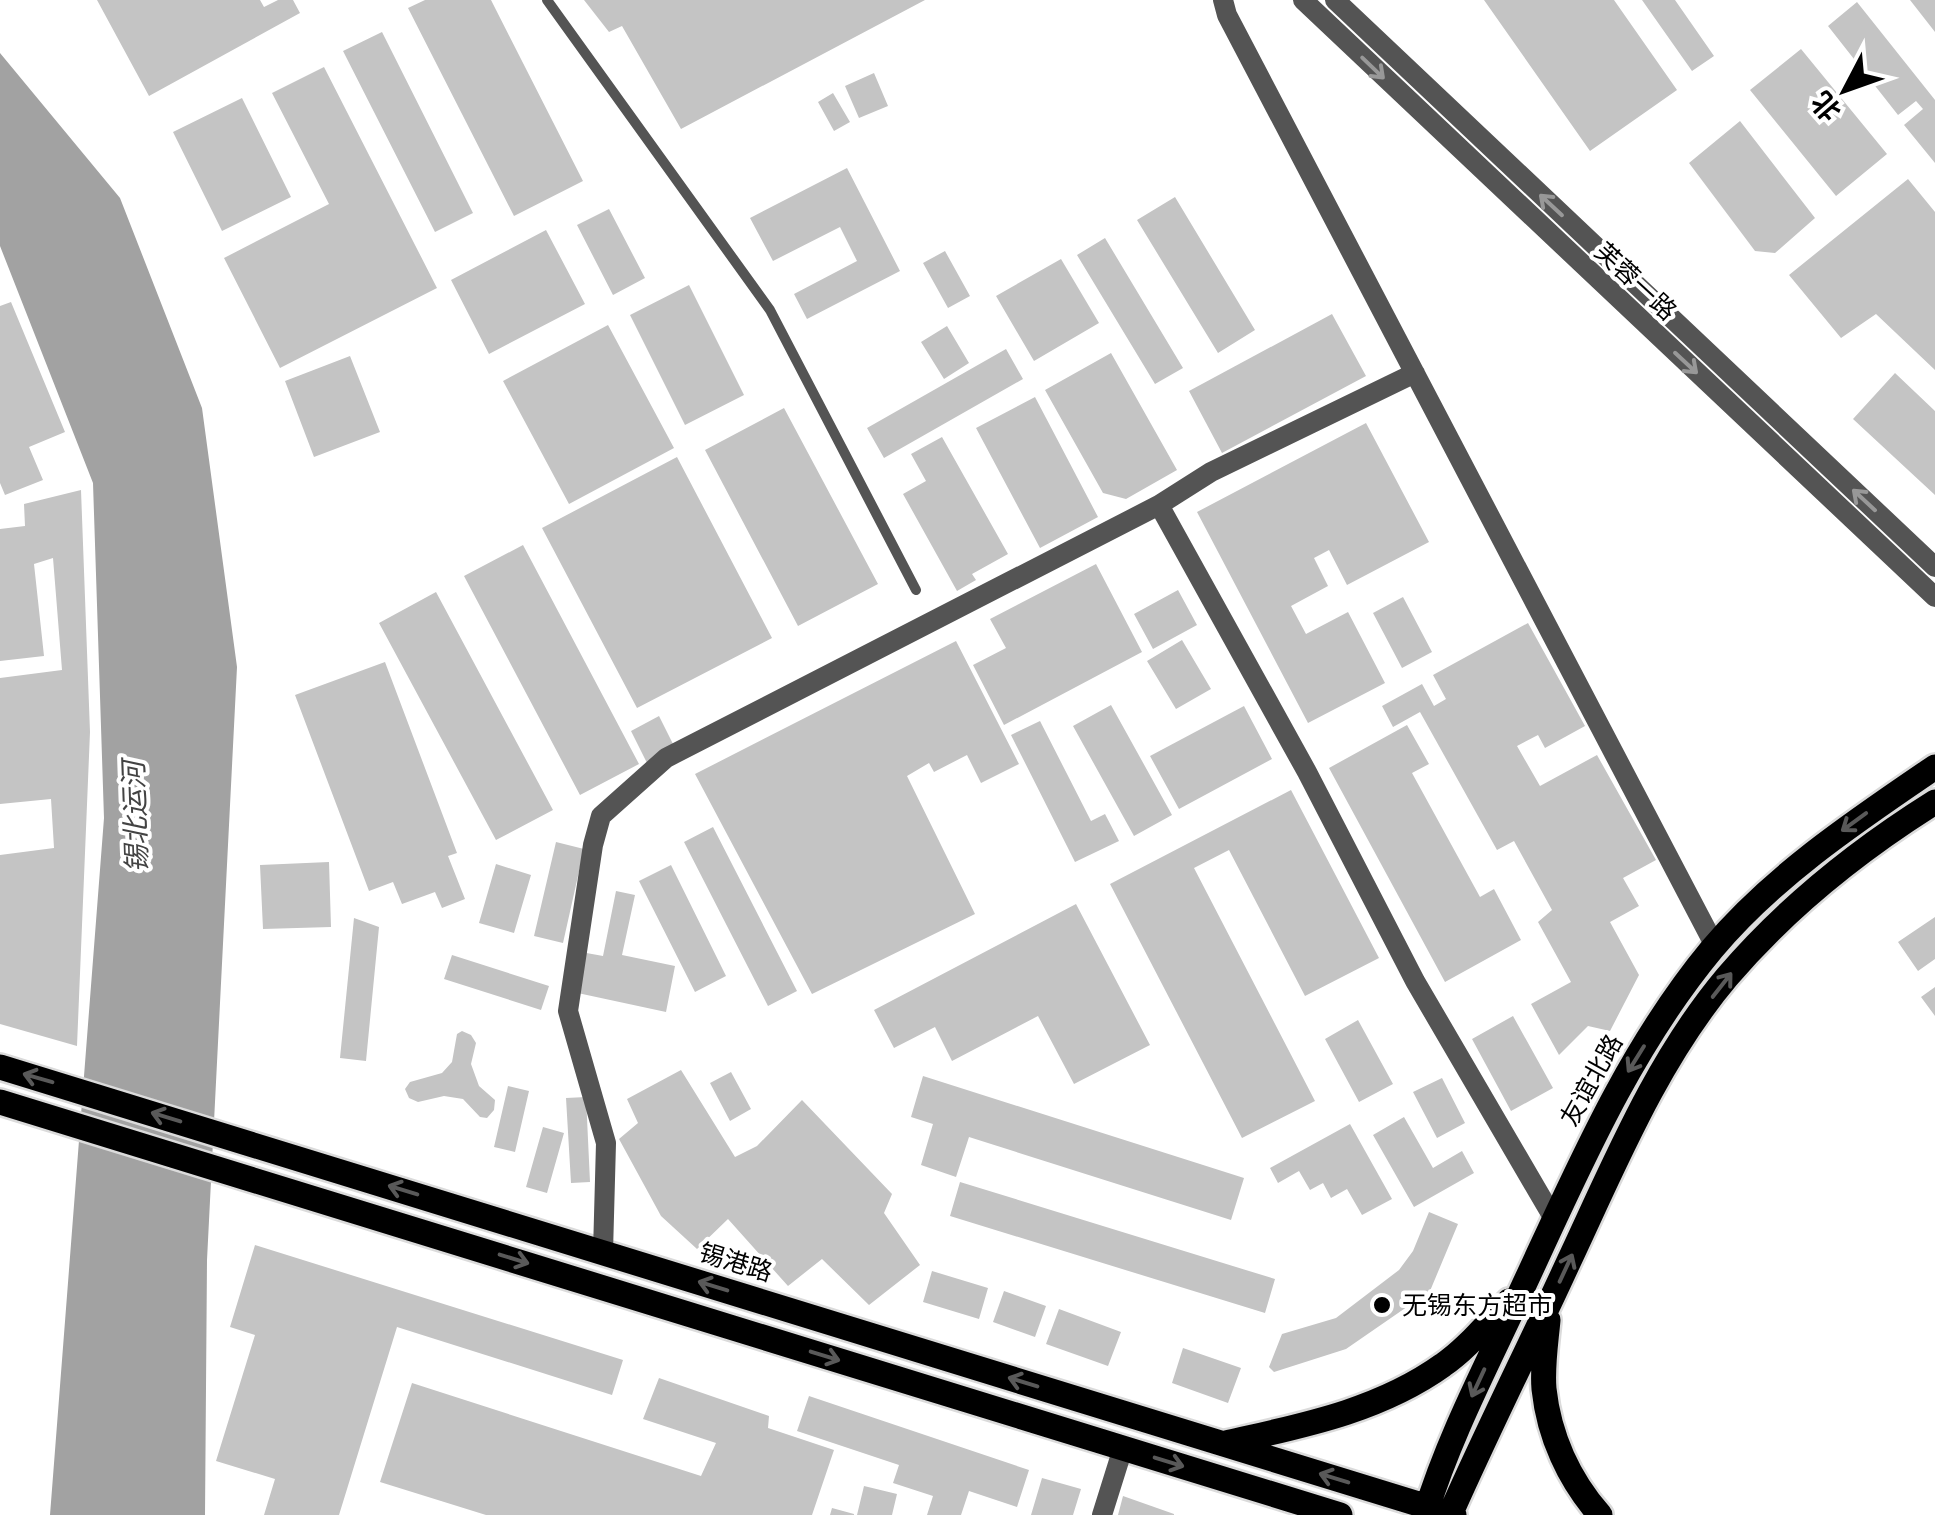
<svg xmlns="http://www.w3.org/2000/svg" width="1935" height="1515" font-family="Raleway,'Noto Sans SC',sans-serif">
<style>
.water{fill:#a2a2a2}
.building{fill:#c4c4c4}
.lines{fill:none;stroke-linecap:round;stroke-linejoin:round}
.primary-casing{stroke:#dbdbdb;stroke-width:30}
.service{stroke:#545454;stroke-width:10}
.minor{stroke:#545454;stroke-width:20}
.tertiary{stroke:#545454;stroke-width:20}
.primary{stroke:#000;stroke-width:25}
.oneway{stroke:#989898}
.oneway2{stroke:#595959}
.poi-dot{fill:#000;stroke:#fff;stroke-width:4}
.labels{text-anchor:middle;stroke-width:8;stroke-linejoin:round;paint-order:stroke}
.street-label{font-size:25px;fill:#000;stroke:#fff}
.poi-label{font-size:25px;fill:#000;stroke:#fff;text-anchor:start}
.water-label{font-size:28px;font-style:italic;fill:#434343;stroke:#fff}
</style>
<rect width="100%" height="100%" fill="#fff"/>
<path class="water" d="M0,53l120,145 82,210 35,259 -30,593 -2,255h-155l54,-697 -11,-335 -93,-237z"/>
<path class="building" d="M97,0h163l4,7 14,-7h15l7,13 -151,83z
M425,0h66l92,181 -69,35 -106,-208z
M584,0h341l-244,129 -59,-103 -13,6z
M1484,0h130l63,90 -87,61z
M1642,0h33l39,56 -22,15z
M1910,0h25v32z
M1857,2l78,98v63l-31,-38 19,-16 -7,-8 -18,14 -70,-89z
M382,32l91,181 -38,19 -92,-181z
M1801,49l86,105 -51,42 -86,-106z
M324,67l113,221 -157,80 -56,-110 105,-54 -57,-111z
M874,73l14,33 -29,12 -14,-32z
M833,93l17,29 -16,9 -16,-29z
M242,98l49,99 -69,34 -49,-99z
M1740,121l75,97 -40,35 -20,-2 -66,-88z
M847,168l53,103 -93,48 -13,-25 63,-33 -17,-34 -67,34 -23,-43z
M1908,179l27,33v158l-59,-56 -35,24 -52,-63z
M1175,197l80,133 -37,23 -81,-133z
M609,209l36,69 -32,17 -36,-70z
M546,230l39,74 -96,50 -38,-74z
M1105,238l78,130 -28,16 -78,-129z
M945,251l25,45 -22,12 -25,-45z
M1061,259l38,64 -65,38 -38,-65z
M689,285l55,110 -59,30 -55,-110z
M11,302l54,130 -36,15 14,33 -38,15 -5,-12v-177z
M1332,314l34,62 -144,77 -33,-62z
M608,325l66,123 -105,56 -66,-123z
M947,326l22,37 -25,16 -23,-37z
M1006,349l17,30 -139,79 -17,-30z
M1111,353l66,117 -51,29 -23,-6 -58,-103z
M350,356l30,76 -66,25 -29,-76z
M1895,373l40,38v84l-82,-76z
M1035,397l63,120 -58,31 -64,-120z
M784,408l94,176 -80,42 -93,-176z
M1366,423l63,119 -82,43 -18,-35 -15,8 14,28 -37,20 15,28 42,-22 37,71 -77,40 -111,-211z
M942,437l66,117 -36,20 4,6 -19,11 -54,-97 23,-13 -15,-27z
M677,457l95,181 -135,70 -95,-180z
M81,490l9,242 -13,314 -77,-22v-169l54,-7 -3,-49 -51,5v-126l62,-8 -9,-112 -19,6 10,92 -44,5v-132l25,-3 -1,-22z
M523,545l116,219 -59,31 -116,-219z
M1096,564l46,88 -138,73 -31,-60 33,-17 -16,-29z
M1178,590l19,35 -44,24 -19,-35z
M436,592l117,218 -57,30 -117,-217z
M1403,597l29,55 -30,16 -29,-55z
M1528,623l57,103 -40,22 -7,-13 -21,11 23,40 57,-31 59,105 -33,18 16,28 -29,16 29,53 -29,56 -22,-5 -29,29 -28,-51 40,-22 -33,-60 14,-12 -38,-69 -17,9 -77,-138 -27,15 -11,-21 40,-22 12,22 12,-7 -13,-24z
M1182,640l29,49 -35,20 -29,-48z
M956,641l63,123 -38,19 -14,-28 -33,17 -5,-9 -22,13 68,138 -163,80 -117,-220z
M385,662l72,191 -9,3 17,43 -23,9 -7,-16 -33,12 -9,-22 -24,9 -74,-196z
M1111,705l61,110 -38,21 -61,-110z
M1244,706l28,53 -93,50 -29,-53z
M659,716l16,32 -28,15 -16,-32z
M1040,721l51,100 14,-7 14,27 -44,21 -64,-127z
M1407,725l22,39 -17,9 68,124 14,-8 27,51 -76,42 -116,-214z
M1291,790l88,168 -74,38 -76,-146 -35,18 121,233 -73,37 -132,-254z
M713,827l84,164 -29,15 -84,-164z
M556,842l28,7 -21,94 -29,-7z
M329,862l2,65 -68,2 -3,-64z
M496,864l35,11 -17,58 -35,-10z
M671,865l55,111 -31,16 -56,-111z
M616,891l19,4 -13,60 53,11 -9,46 -93,-20 8,-40 22,4z
M1076,904l74,141 -76,39 -36,-68 -86,45 -17,-34 -41,21 -20,-38z
M1935,917v42l-17,12 -20,-29z
M354,918l25,9 -13,134 -26,-3z
M452,955l97,31 -8,24 -97,-31z
M1935,987v29l-14,-19z
M1513,1016l40,72 -42,23 -39,-72z
M1358,1020l35,64 -34,18 -34,-63z
M462,1031l9,4 5,8 -5,21 8,22 16,14 -1,10 -7,8 -7,-1 -17,-18 -19,-3 -26,6 -9,-4 -4,-9 5,-7 32,-9 10,-11 5,-28z
M681,1070l54,87 22,-11 45,-46 90,94 -8,19 36,52 -51,40 -47,-46 -34,27 -60,-67 -31,30 -36,-33 -42,-77 19,-16 -11,-24z
M731,1072l20,37 -21,12 -20,-38z
M923,1076l321,102 -13,42 -262,-83 -13,40 -35,-12 12,-41 -22,-7z
M1442,1078l23,45 -28,15 -24,-46z
M508,1086l21,5 -14,61 -21,-5z
M586,1097l4,85 -19,1 -5,-85z
M1404,1117l29,51 29,-17 12,22 -60,34 -41,-72z
M1350,1124l42,75 -30,16 -15,-26 -16,9 -8,-15 -13,7 -11,-19 -21,12 -8,-15z
M543,1127l21,6 -17,60 -21,-6z
M960,1182l315,97 -10,34 -315,-97z
M1429,1212l29,12 -28,67 -84,58 -72,23 -5,-5 13,-33 54,-16 63,-48 14,-19z
M255,1245l368,115 -11,35 -215,-68 -58,188h-75l11,-36 -59,-18 39,-126 -25,-8z
M932,1271l56,17 -9,31 -56,-17z
M1004,1291l42,15 -11,31 -42,-15z
M1059,1309l62,23 -13,34 -62,-22z
M1183,1348l58,20 -13,35 -56,-20z
M659,1378l110,38 -1,12 66,22 -22,65h-326l-106,-33 32,-99 289,93 15,-33 -73,-24z
M809,1396l220,74 -12,37 -48,-16 -8,24h-34l6,-19 -40,-13 6,-18 -102,-34z
M1042,1478l39,11 -8,26h-42z
M864,1486l33,8 -5,21h-35z
M1123,1496l51,18v1h-56z
M832,1508l22,6v1h-24z"/>
<g class="lines">
<defs>
<path id="primary" d="M0,1067l1454,448
M0,1102l1340,413
M1548,1320c-2,22 -6,47 -4,69 5,47 25,91 56,126
M1226,1443c75,-17 153,-32 217,-78 25,-17 45,-43 66,-64
M1425,1515c24,-79 64,-154 99,-230 54,-116 105,-236 188,-336 61,-73 145,-129 223,-182
M1450,1515c38,-86 80,-169 119,-254 46,-98 88,-201 158,-284 58,-68 133,-128 208,-175"/>
</defs>
<use href="#primary" class="primary-casing"/>
<path class="service" d="M547,0l223,310 146,280"/>
<path class="minor" d="M1223,0l4,15 488,931
M1159,505l148,267 108,209 139,238
M603,1252l3,-109 -38,-132 25,-166 8,-29 65,-58 493,-253 52,-33 204,-99
M1102,1515l21,-67"/>
<path class="tertiary" d="M1303,0l632,597
M1335,0l600,567"/>
<use href="#primary" class="primary"/>
</g>
<defs><path id="oneway-shaft" d="M-6 0H5M1.5-3L5.5 0L1.5 3" fill="none" stroke-width="1.6" stroke-linecap="round" stroke-linejoin="round" transform="scale(2.5)"/></defs>
<g class="oneway">
<use href="#oneway-shaft" transform="translate(1373 68) rotate(44)"/>
<use href="#oneway-shaft" transform="translate(1551 205) rotate(-137)"/>
<use href="#oneway-shaft" transform="translate(1686 363) rotate(43)"/>
<use href="#oneway-shaft" transform="translate(1864 500) rotate(-137)"/>
</g>
<g class="oneway2">
<use href="#oneway-shaft" transform="translate(1854 822) rotate(144)"/>
<use href="#oneway-shaft" transform="translate(1722 985) rotate(-52)"/>
<use href="#oneway-shaft" transform="translate(1636 1059) rotate(122)"/>
<use href="#oneway-shaft" transform="translate(38 1078) rotate(-164)"/>
<use href="#oneway-shaft" transform="translate(166 1117) rotate(-163)"/>
<use href="#oneway-shaft" transform="translate(403 1190) rotate(-163)"/>
<use href="#oneway-shaft" transform="translate(514 1259) rotate(17)"/>
<use href="#oneway-shaft" transform="translate(1566 1268) rotate(-65)"/>
<use href="#oneway-shaft" transform="translate(713 1286) rotate(-163)"/>
<use href="#oneway-shaft" transform="translate(825 1356) rotate(17)"/>
<use href="#oneway-shaft" transform="translate(1023 1382) rotate(-163)"/>
<use href="#oneway-shaft" transform="translate(1478 1383) rotate(115)"/>
<use href="#oneway-shaft" transform="translate(1169 1462) rotate(17)"/>
<use href="#oneway-shaft" transform="translate(1334 1478) rotate(-163)"/>
</g>
<circle class="poi-dot" cx="1382" cy="1305" r="10"/>
<g class="labels">
<g class="street-label">
<text transform="translate(1636 281) rotate(43)" y="9">芙蓉一路</text>
<text transform="translate(1591 1080) rotate(-61)" y="9">友谊北路</text>
<text transform="translate(736 1262) rotate(17)" y="9">锡港路</text>
</g>
<g class="poi-label">
<text x="1402" y="1314">无锡东方超市</text>
</g>
<g class="water-label">
<text transform="translate(135 817) rotate(-92)" y="10">锡北运河</text>
</g>
</g>
<g transform="translate(1845 90) rotate(229)" stroke="#ffffff" stroke-width="8" paint-order="stroke">
<path d="M0-8L18 38L0 25L-18 38Z" fill="#000000"/>
<text y="-15" font-size="28" font-weight="bold" text-anchor="middle" fill="#000000">北</text>
</g>
</svg>
